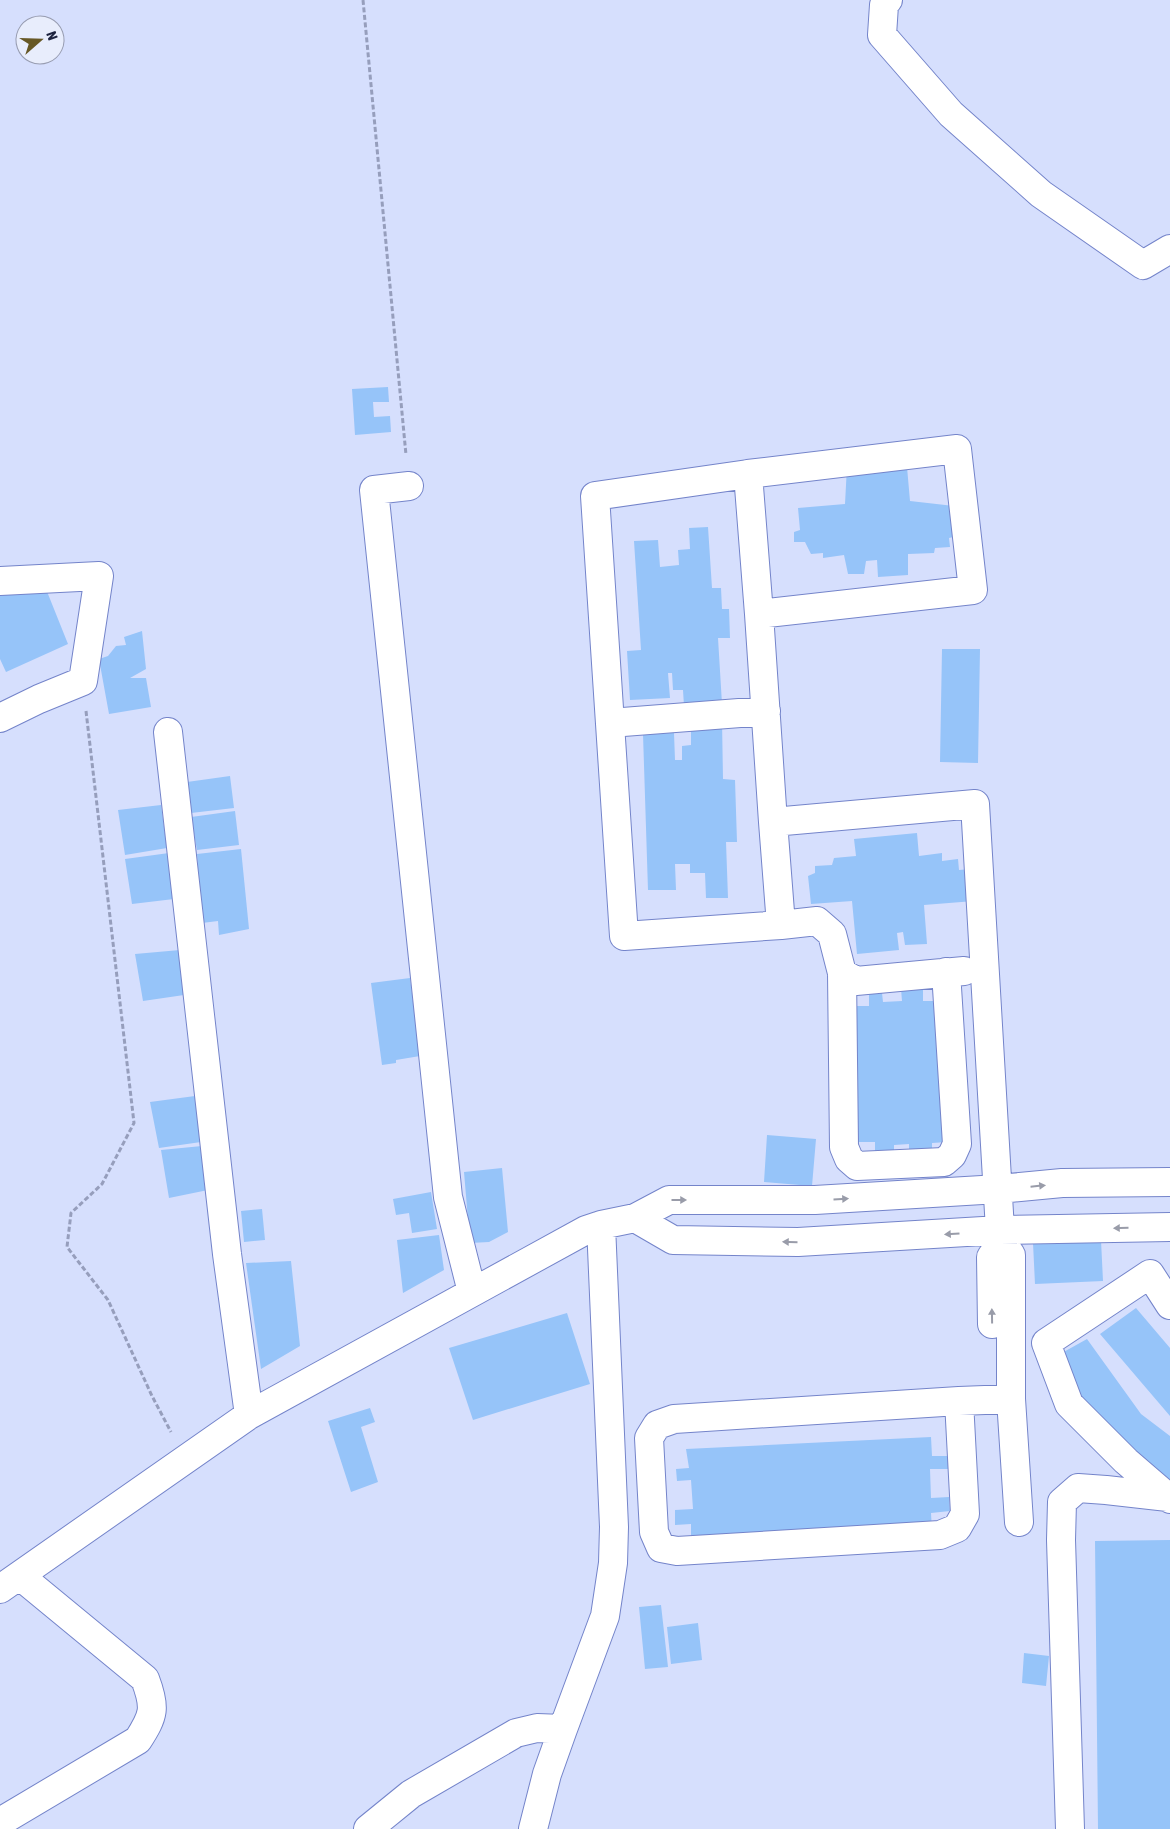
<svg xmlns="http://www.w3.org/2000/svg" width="1170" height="1829" font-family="'Asap Condensed',sans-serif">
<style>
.building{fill:#96c4f9}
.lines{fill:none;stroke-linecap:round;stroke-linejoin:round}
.minor-casing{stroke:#7484ca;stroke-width:30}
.path{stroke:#969ebc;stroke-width:3;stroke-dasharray:5 2.5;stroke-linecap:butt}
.minor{stroke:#fff;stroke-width:28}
.oneway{fill:#999ca9}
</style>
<rect width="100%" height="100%" fill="#d6dffd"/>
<path class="building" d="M388,387l1,15h-16l1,15 16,-1 1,16 -36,3 -3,-46z
M847,466l60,1 3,34 44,5 8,29 -13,3 1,9 -15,1 -1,5 -26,1v21l-30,2 -1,-17 -11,1 -2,13h-16l-4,-19 -21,3v-5l-12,1 -6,-12h-11v-10l6,-2 -2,-22 47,-4z
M708,527l4,61h9l1,21h7l1,29h-12l4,66 -38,2 -1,-16h-10l-1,-17h-4l2,25 -40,2 -3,-49 14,-1 -7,-109 24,-1 2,27 19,-2 -1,-15 12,-1 -1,-21z
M44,584l24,60 -62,28 -6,-13v-63z
M142,631l4,38 -16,9h16l5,29 -42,7 -10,-55 9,-3 8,-10 10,-1 -2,-8z
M942,649h38l-2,114 -38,-1z
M722,720l1,59 12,1 2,62h-11l2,56h-22l-1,-25h-15v-9h-15l1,26h-28l-5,-156 31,-1 1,27h7v-14l9,-1v-24z
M230,776l4,32 -43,5 -4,-31z
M161,805l6,43 -42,7 -7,-45z
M235,811l4,34 -42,5 -6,-33z
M917,833l2,23 23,-3v8l16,-2 1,11 12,-1 3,32 -50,4 3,39 -22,1 -2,-13 -6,1 2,17 -42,4 -5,-53 -41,3 -3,-28 7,-3v-7l17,-1 2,-7 22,-2 -2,-17z
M241,849l8,80 -30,6 -1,-14 -16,2 -5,-69z
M169,853l5,46 -42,5 -7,-45z
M180,950l4,45 -41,6 -8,-47z
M410,978l10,78 -24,4v3l-14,2 -11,-82z
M901,989h22v12h20l4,141 -15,1v13l-23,1v-13l-15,1v9l-19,1v-13h-18l-5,-136h17v-12l13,-1 1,9 19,-1z
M195,1096l6,46 -42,6 -9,-46z
M767,1135l49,4 -4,47 -48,-4z
M202,1146l6,44 -39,8 -8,-48z
M502,1168l6,64 -19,10 -19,1 -6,-71z
M431,1192l6,37 -25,4 -3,-20 -13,2 -3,-16z
M262,1209l3,31 -21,2 -3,-31z
M439,1235l5,35 -41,23 -6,-53z
M1101,1240l2,41 -68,3 -2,-41z
M291,1261l9,85 -39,23 -15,-106z
M1136,1308l34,40v68l-70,-82z
M567,1313l23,71 -117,36 -24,-72z
M1087,1339l54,75 29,22v49l-87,-68 -23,-63z
M370,1408l5,14 -14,5 17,55 -27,10 -23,-71z
M931,1437l1,19h16l1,13h-19l1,29 18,-1 1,14 -19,2 1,18 -241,9v-16l-16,1v-15l18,-1 -2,-29 -14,1 -1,-12 13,-1 -3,-19z
M1170,1540v289h-72l-3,-288z
M661,1605l7,62 -23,2 -6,-62z
M698,1623l4,37 -31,4 -4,-37z
M1024,1653l25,3 -3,30 -24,-3z"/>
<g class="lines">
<defs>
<path id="minor" d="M888,0l-4,5 -2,30 69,79 90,80 102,71 27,-16
M748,474l209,-25 16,141 -214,24
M409,486l-35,4 74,707 24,95
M0,581l99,-5 -16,105 -44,18 -39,19
M610,723l156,-12
M168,732l59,522 22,161
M773,822l8,103 -157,11 -29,-440 153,-22 11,140 14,208 202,-18 25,426 2,12 9,13v144l8,123
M781,925l36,-4 15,13 10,39 14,8 108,-10
M842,973l2,174 5,12 8,7 87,-4 8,-7 5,-11 -11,-172
M635,1218l38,22 125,2 202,-12 170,-3
M992,1324l-1,-67 11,-15
M959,1401l6,113 -8,14 -17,7 -263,16 -16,-3 -7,-16 -5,-94 8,-13 17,-6 285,-18 52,-2
M1170,1499l-44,-38 -57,-57 -23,-61 104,-69 20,31
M0,1589l249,-174 337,-185 15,-5 34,-7 34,-18h146l184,-11 63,-6 108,-1
M0,1822l138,-82c16,-25 18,-32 7,-61l-125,-103
M368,1829l43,-35 105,-61 21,-5 26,1 42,-113 8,-53 1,-36 -13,-302
M533,1829l14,-55 16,-45
M1070,1829l-9,-289 1,-38 16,-14 28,2 62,7"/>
</defs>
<use href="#minor" class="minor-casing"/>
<path class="path" d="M363,0l43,455
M86,711l48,412 -32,61 -31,29 -4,34 41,53 44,96 19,36"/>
<use href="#minor" class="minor"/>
</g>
<defs><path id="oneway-solid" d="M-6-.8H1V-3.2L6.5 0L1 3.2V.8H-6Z" transform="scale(1.25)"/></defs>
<g class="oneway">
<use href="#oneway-solid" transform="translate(1038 1186) rotate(-6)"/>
<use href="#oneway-solid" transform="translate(841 1199) rotate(-3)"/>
<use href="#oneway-solid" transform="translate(679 1200)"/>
<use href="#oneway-solid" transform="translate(1121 1228) rotate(179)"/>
<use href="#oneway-solid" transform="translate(952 1234) rotate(176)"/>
<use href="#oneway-solid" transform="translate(790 1242) rotate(-179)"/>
<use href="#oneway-solid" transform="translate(992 1316) rotate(-91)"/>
</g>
<g transform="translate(40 40) rotate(70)"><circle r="24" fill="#e8edfc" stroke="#979cb0"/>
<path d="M0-4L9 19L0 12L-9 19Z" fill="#675825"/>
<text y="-8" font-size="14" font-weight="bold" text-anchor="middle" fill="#1d233f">N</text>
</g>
</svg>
